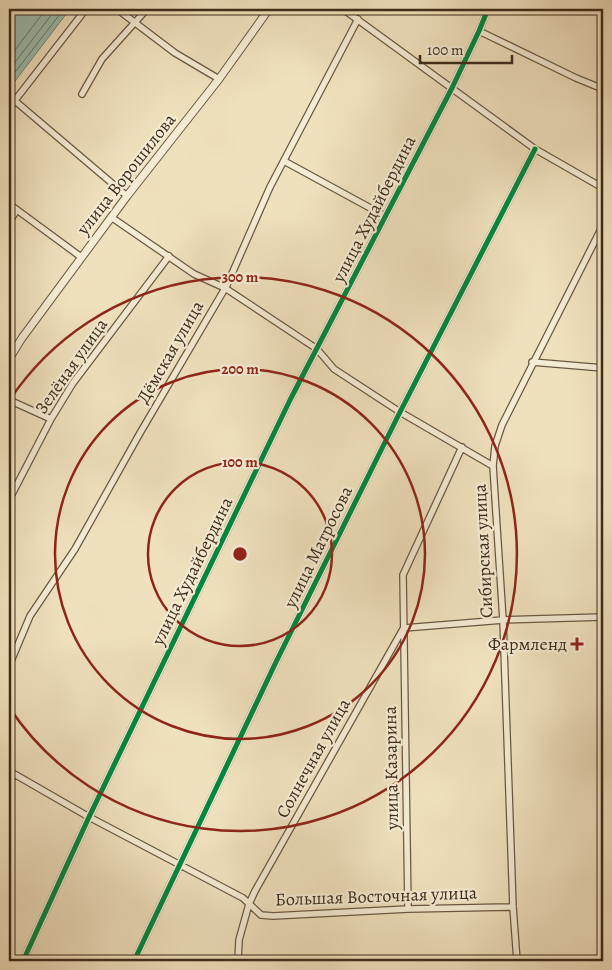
<svg xmlns="http://www.w3.org/2000/svg" width="612" height="970" font-family="Alegreya,serif">
<style>
.water{fill:#9abeb0;stroke:#758374}
.lines{fill:none;stroke-linecap:round;stroke-linejoin:round}
.shore{stroke:#6c7465;stroke-width:1}
.minor-casing{stroke:#6a5843;stroke-width:8}
.tertiary-casing{stroke:#6a5843;stroke-width:9}
.minor{stroke:#f5ecd5;stroke-width:5.5}
.tertiary{stroke:#f5ecd5;stroke-width:7}
.cycleway-casing{stroke:#f5ecd5;stroke-width:8}
.cycleway{stroke:#00873e;stroke-width:5}
.ring{fill:none;stroke:#8f2418;stroke-width:2.5}
.poi-dot{fill:#8f2418;stroke:#f5ecd5;stroke-width:2}
.labels{text-anchor:middle;stroke-width:4.5;stroke-linejoin:round;paint-order:stroke}
.street-label{font-size:18px;fill:#3d2b1a;stroke:#f5ecd5}
.poi-label{font-size:18px;fill:#3d2b1a;stroke:#f5ecd5;text-anchor:end}
.centre{fill:#8f2418;stroke:#f5ecd5;stroke-width:2.5}
.ring-label{font-size:15px;text-anchor:middle;font-weight:bold;fill:#8f2418;stroke:#f5ecd5;stroke-width:4.5;stroke-linejoin:round;paint-order:stroke}
</style>
<rect width="100%" height="100%" fill="#f0e1be"/>
<filter id="stains"><feTurbulence type="fractalNoise" baseFrequency=".004" numOctaves="4"/><feColorMatrix values="0 0 0 0 .2 0 0 0 0 .09 0 0 0 0 .02 0 0 0 .5 -.17"/></filter>
<radialGradient id="worn" r=".72"><stop offset=".6" stop-color="#630" stop-opacity="0"/><stop offset="1" stop-color="#630" stop-opacity=".3"/></radialGradient>
<path class="water" d="M9,9h61l-61,80z"/>
<g class="lines">
<path class="shore" d="M9,58l37,-49
M9,70l47,-61
M9,80l55,-71"/>
<defs>
<path id="minor" d="M117,9l58,44 44,26
M343,9l192,140 68,39
M479,31l97,47 27,11
M82,94l20,-35 45,-50
M14,100l113,96
M9,108l77,-99
M284,161l101,55
M9,204l72,53
M111,217l83,57 31,14 92,61 17,20 23,15 43,28 93,54
M9,222l8,-12
M532,362l71,6
M9,400l42,19
M9,500l42,-81 22,-36 96,-127
M404,628l99,-8 100,-3
M9,666l21,-50 45,-67 65,-116 87,-148 43,-98 88,-168
M9,771l80,46 154,81 18,17 12,1 135,-7 105,-2
M9,784l4,-11
M408,909l-5,-334 59,-128
M23,961l66,-144 201,-417 162,-312 27,-57 9,-22
M134,961l142,-299 124,-250 135,-263
M238,961l1,-21 10,-36 6,-13 148,-262
M517,961l-4,-54 -10,-287 -10,-154 2,-20 7,-21 101,-200"/>
<path id="tertiary" d="M9,359l13,-21 105,-142 92,-117 50,-70"/>
</defs>
<use href="#minor" class="minor-casing"/>
<use href="#tertiary" class="tertiary-casing"/>
<use href="#minor" class="minor"/>
<use href="#tertiary" class="tertiary"/>
<defs>
<path id="cycleway" d="M23,961l66,-144 201,-417 162,-312 27,-57 9,-22
M134,961l142,-299 124,-250 135,-263"/>
</defs>
<use href="#cycleway" class="cycleway-casing"/>
<use href="#cycleway" class="cycleway"/>
</g>
<g class="ring">
<circle cx="240" cy="554" r="92"/>
<circle cx="240" cy="554" r="185"/>
<path d="M9 401A277 277 0 1 1 9 707"/>
</g>
<path class="poi-dot" d="M574.5 636.5h5v5h5v5h-5v5h-5v-5h-5v-5h5z"/>
<g class="labels">
<g class="street-label">
<text transform="translate(126 174) rotate(-52)" y="6">улица Ворошилова</text>
<text transform="translate(374 209) rotate(-63)" y="6">улица Худайбердина</text>
<text transform="translate(170 352) rotate(-60)" y="6">Дёмская улица</text>
<text transform="translate(71 366) rotate(-55)" y="6">Зелёная улица</text>
<text transform="translate(318 547) rotate(-64)" y="6">улица Матросова</text>
<text transform="translate(483 551) rotate(-93)" y="6">Сибирская улица</text>
<text transform="translate(192 571) rotate(-64)" y="6">улица Худайбердина</text>
<text transform="translate(313 758) rotate(-61)" y="6">Солнечная улица</text>
<text transform="translate(391 768) rotate(-91)" y="6">улица Казарина</text>
<text transform="translate(376 896) rotate(-2)" y="6">Большая Восточная улица</text>
</g>
<g class="poi-label">
<text x="567" y="650">Фармленд</text>
</g>
</g>
<circle cx="240" cy="554" r="8" class="centre"/>
<g class="ring-label">
<text x="240" y="282">300 m</text>
<text x="240" y="374">200 m</text>
<text x="240" y="467">100 m</text>
</g>
<rect width="612" height="970" fill="none" stroke="#f0e1be" stroke-width="30"/>
<rect x="10" y="10" width="592" height="950" fill="none" stroke="#3d2b1a" stroke-width="2.5"/>
<rect x="15" y="15" width="582" height="940" fill="none" stroke="#3d2b1a"/>
<path d="M420 55v8h92v-8" fill="none" stroke="#3d2b1a" stroke-width="2.5"/>
<text x="427" y="55" font-size="15" fill="#3d2b1a" stroke="#f5ecd5" stroke-width="4" paint-order="stroke">100 m</text>
<rect width="100%" height="100%" filter="url(#stains)"/>
<rect width="100%" height="100%" fill="url(#worn)"/>
</svg>
